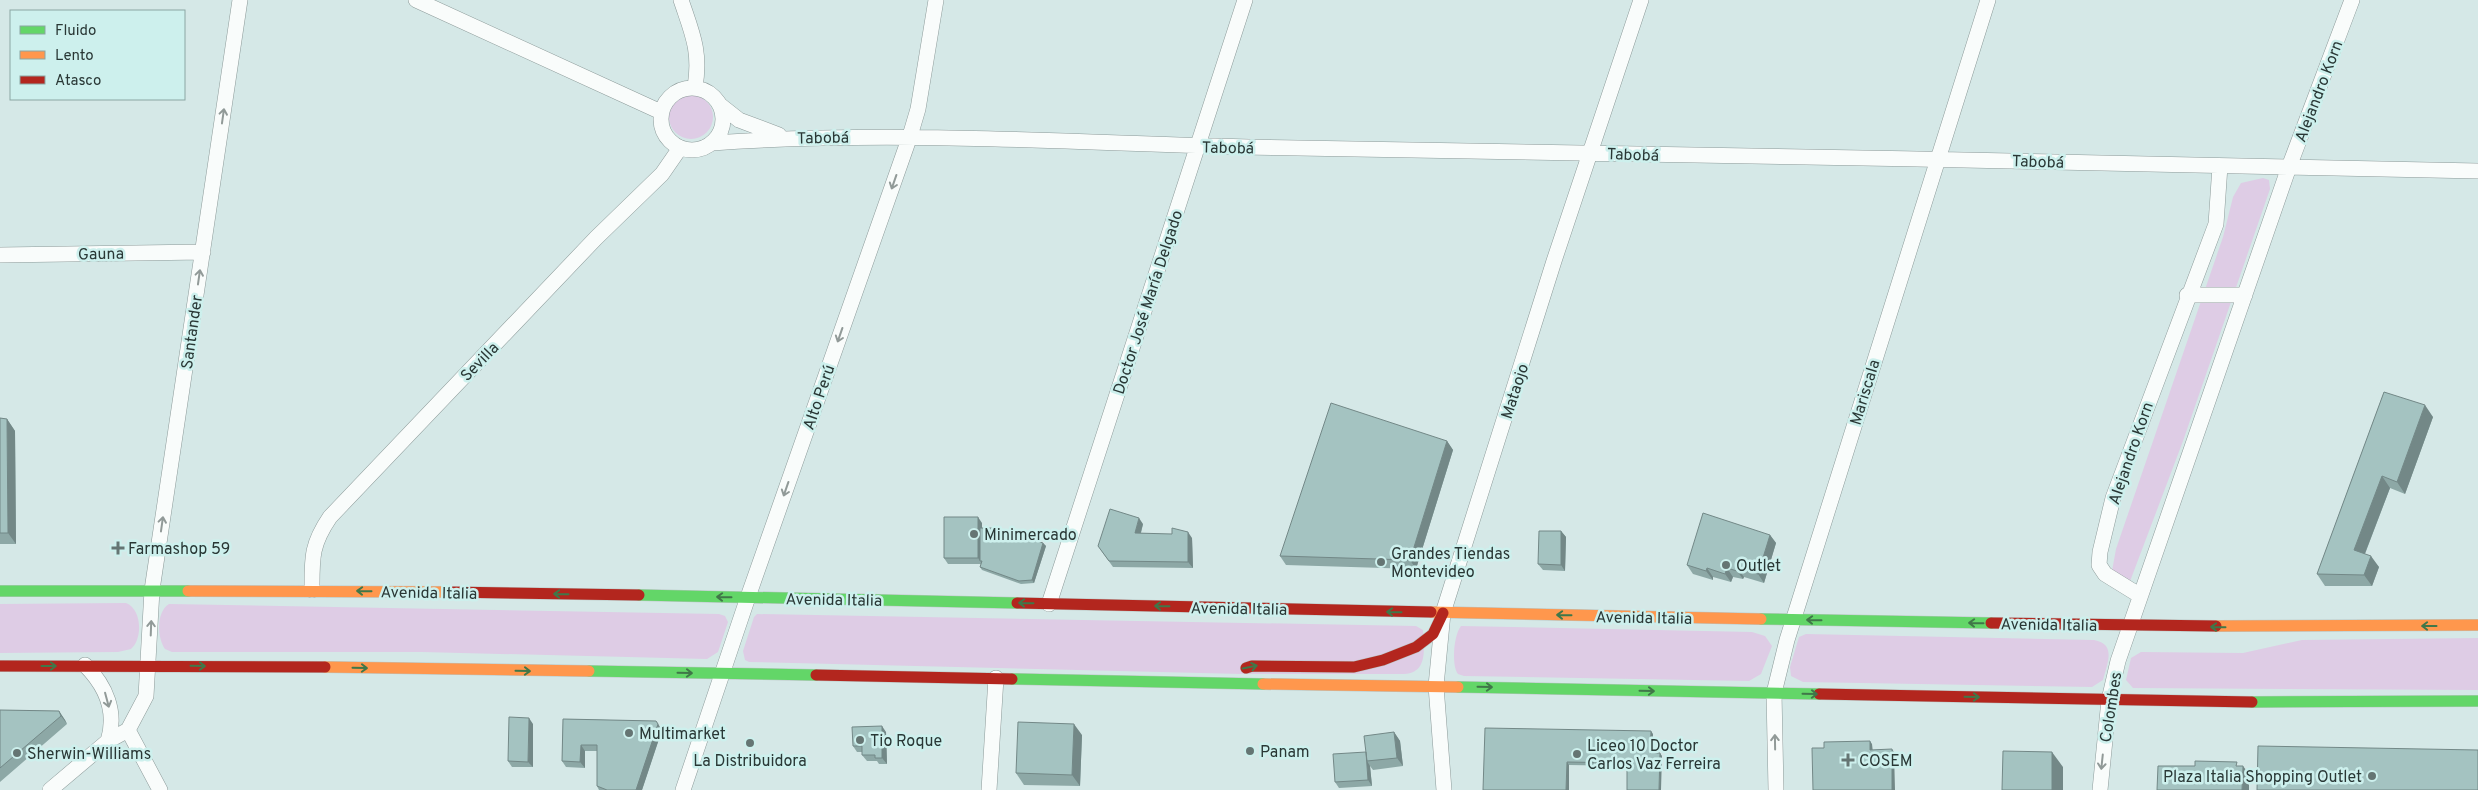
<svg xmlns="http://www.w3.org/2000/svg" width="2478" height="790" font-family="Overpass,sans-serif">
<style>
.green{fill:#decce5}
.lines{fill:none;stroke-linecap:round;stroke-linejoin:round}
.street-casing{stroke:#8c9a99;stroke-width:16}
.fast-casing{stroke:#b9c4c2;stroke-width:12}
.slow-casing{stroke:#b9c4c2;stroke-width:12}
.jam-casing{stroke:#b9c4c2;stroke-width:12}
.street{stroke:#f9fcfb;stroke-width:15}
.fast{stroke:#63d668;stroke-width:11}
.slow{stroke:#ff974d;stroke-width:11}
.jam{stroke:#b3261e;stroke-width:11}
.wall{fill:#8da8a6}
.shaded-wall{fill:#738887}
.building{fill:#a4c3c1;stroke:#738887}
.oneway{stroke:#919a98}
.oneway2{stroke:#407749}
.poi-dot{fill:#657573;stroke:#cdf0ed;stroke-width:2}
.labels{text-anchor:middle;stroke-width:5;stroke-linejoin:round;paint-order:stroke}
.street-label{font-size:16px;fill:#293735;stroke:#cdf0ed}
.poi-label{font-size:16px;fill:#293735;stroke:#cdf0ed;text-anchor:start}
</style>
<rect width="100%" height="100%" fill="#d5e8e7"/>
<path class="green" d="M669 117a22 22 0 1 1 44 0a22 22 0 1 1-44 0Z
M2263,178l6,2 1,9 -87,252 -54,143 -17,-13 4,-22 107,-312 10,-40 8,-14z
M126,603c16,6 17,36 5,46l-13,3 -118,1v-49z
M169,604l550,10 6,2 3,6 -10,30 -11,7 -285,-7h-250l-7,-3c-8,-11 -9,-37 4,-45z
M757,614l659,12 7,4c1,19 5,43 -19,44h-162l-493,-12 -4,-2 -2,-9 11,-34z
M1461,626l291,6 13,4 7,10 -11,28 -12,7 -285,-5 -6,-2c-7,-9 -4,-40 3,-48z
M1806,634l288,6c23,4 13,24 9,40l-11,7 -289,-5 -12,-6 -1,-9 9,-30z
M2478,638v52l-345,-2 -7,-8 5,-22 10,-6 102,1 59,-13z"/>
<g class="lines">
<defs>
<path id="street" d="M416,0l245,112
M681,0c11,33 20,51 14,87
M661 119a31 31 0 1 1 62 0a31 31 0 1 1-62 0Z
M720,105l19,15 40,15
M712,143c195,-14 391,2 586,5 393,6 787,14 1180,23
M0,255l203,-3
M2187,295h58
M312,590c0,-32 -1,-45 18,-73l266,-279 66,-64 18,-26
M2139,595l-34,-21 -6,-9 1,-13 13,-54 103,-274 4,-58
M1049,604l196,-604
M85,665c21,21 32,47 23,76
M128,730l18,-34 6,-106 88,-590
M128,730l32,60
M50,790l58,-49 20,-11
M683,790l65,-193 162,-461 8,-27 18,-109
M989,790l7,-112
M1444,790l-8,-104 7,-73 111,-352 87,-261
M1776,790l-2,-97 13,-53 201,-640
M2100,790l9,-90 9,-39 171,-494 63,-167"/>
<path id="fast" d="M0,591h188
M639,595l378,8
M1761,619l230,4
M589,671l227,4
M1012,679l251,5
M1458,687l361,7
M2252,702l226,-1"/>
<path id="slow" d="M188,591l260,1
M1431,612l330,7
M2216,626l262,-1
M325,667l264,4
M1263,684l195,3"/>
<path id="jam" d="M448,592l191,3
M1017,603l414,9
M1991,623l225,3
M0,666l325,1
M1246,668l6,-2 102,1 29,-7 33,-13 17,-13 10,-21
M816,675l196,4
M1819,694l433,8"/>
</defs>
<use href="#street" class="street-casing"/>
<use href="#fast" class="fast-casing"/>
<use href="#slow" class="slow-casing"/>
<use href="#jam" class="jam-casing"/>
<use href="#street" class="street"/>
<use href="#fast" class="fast"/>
<use href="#slow" class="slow"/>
<use href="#jam" class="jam"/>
</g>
<path class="wall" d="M2384,392l49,25 -28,77 -15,-6 -25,66 14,13 -7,19h-47l-8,-12z
M0,418l7,1 8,12 1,113h-16z
M1447,441l6,9 -37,119 -130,-4 -6,-9z
M982,523v5l61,15 3,3 -12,37 -13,1 -39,-14 -2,-3 1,-3h-33l-4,-6z
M1143,524l-2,9 51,5 1,30 -80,-1 -15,-21z
M1561,531l5,6 -1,34 -22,-1 -5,-6z
M1770,535l6,8 -12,40 -20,-6 -1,2 -10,-2 -2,5 -18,-5v3l-20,-6 -6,-9z
M0,710l59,1 6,9 2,4 -67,58z
M563,719l93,2 6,9 -20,60h-43l-2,-4v-35h-12v17l-19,-1 -4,-6z
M533,724v43h-21l-4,-6z
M886,732l1,32h-8l-2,-3h-10l-5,-6v-3h-5l-4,-6z
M1394,732l6,9 3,25 -30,4 -3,-4 2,20 -33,2 -4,-6 31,-30z
M1653,734l-1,19 10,3 -35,10 -58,-1v25h-86z
M1082,735l-2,51 -56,-1 -8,-12z"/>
<path class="shaded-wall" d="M2425,405l8,12 -28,77 -8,-12z
M7,419l8,12 1,113 -8,-11z
M1447,441l6,9 -37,119 -6,-9z
M2382,476l8,12 -28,73 -8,-11z
M978,517l4,6v38h-2l-2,-3z
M1139,518l4,6 -4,15 -4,-6z
M1561,531l5,6 -1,34 -4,-6z
M1188,532l4,6 1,30 -5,-6z
M1770,535l6,8 -12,40 -6,-9z
M1043,543l3,3 -12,37 -2,-3z
M2371,556l8,11 -7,19 -8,-11z
M1707,568l6,9v3l-7,-9z
M1727,568l6,9 -2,5 -6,-8z
M1737,568l7,9 -1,2 -6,-8z
M59,711l6,9 2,4 -6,-8z
M529,718l4,6v43l-5,-5z
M656,721l6,9 -20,60h-6z
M1074,724l8,11 -2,51 -8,-11z
M882,726l4,6 1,32 -5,-6z
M1651,731l2,3 -1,22 -2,-3z
M1394,732l6,9 3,25 -6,-8z
M1870,741l2,3 1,9 -3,-3z
M581,745l4,6v17l-5,-6z
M1892,749l2,3 1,38h-3z
M1366,752l1,9 3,5 2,20 -4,-6z
M2052,752l11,15v23h-11z
M1660,753l2,3 -1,34h-2z
M1567,762l2,3v25h-3z
M2243,766l6,8v16h-7z"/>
<path class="building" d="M2384,392l41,13 -28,77 -15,-6 -28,74 17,6 -7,19 -47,-1z
M1331,403l116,38 -37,119 -130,-4z
M0,418l7,1 1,114h-8z
M1110,509l29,9 -4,15 37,1v-6l16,4v30l-79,-1 -11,-15z
M1703,513l67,22 -12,39 -21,-6v3l-10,-3 -2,6 -18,-6 -1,3 -19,-6z
M944,517h34v41h-34z
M980,528h14l49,15 -11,37 -13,1 -39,-14 2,-6h-2z
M1539,531h22v34l-23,-1z
M0,710l59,1 2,5 -61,52z
M509,717l20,1 -1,44 -20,-1z
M563,719l93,2 2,3 -22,66h-29l-10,-4v-41h-16l-1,17 -18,-1z
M1018,722l56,2 -2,51 -56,-2z
M882,726v32h-7v-3h-13v-9h-9l-1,-19z
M1485,728l166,3 -1,22h10l-1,37h-32v-27l-60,-1 -1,28h-83z
M1394,732l3,26 -30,3 -3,-25z
M1870,741v9l22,-1v41h-79l-1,-42h12v-6z
M2258,746l220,4v40h-221z
M2003,751l49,1v38h-50z
M1366,752l2,28 -33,2 -2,-28z
M2195,761l42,1 -1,4h7l-1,24h-85l1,-24h37z"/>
<defs><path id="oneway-shaft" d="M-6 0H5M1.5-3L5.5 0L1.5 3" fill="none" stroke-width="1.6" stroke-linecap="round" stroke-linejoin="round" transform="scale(1.25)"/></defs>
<g class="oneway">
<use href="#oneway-shaft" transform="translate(223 116) rotate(-82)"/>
<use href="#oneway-shaft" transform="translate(894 182) rotate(109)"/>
<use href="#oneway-shaft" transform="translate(199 277) rotate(-82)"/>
<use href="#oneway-shaft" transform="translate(840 335) rotate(109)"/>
<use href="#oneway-shaft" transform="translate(786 489) rotate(109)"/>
<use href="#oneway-shaft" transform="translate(162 524) rotate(-82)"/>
<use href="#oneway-shaft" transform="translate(151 628) rotate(-88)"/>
<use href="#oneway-shaft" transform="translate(107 700) rotate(75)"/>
<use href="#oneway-shaft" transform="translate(1775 742) rotate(-91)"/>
<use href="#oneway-shaft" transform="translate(2102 762) rotate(96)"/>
</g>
<g class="oneway2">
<use href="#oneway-shaft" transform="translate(364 591) rotate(-179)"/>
<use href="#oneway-shaft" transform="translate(561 594) rotate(-179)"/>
<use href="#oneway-shaft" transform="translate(724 597) rotate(-179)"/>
<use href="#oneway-shaft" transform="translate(1026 603) rotate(-179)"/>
<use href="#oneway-shaft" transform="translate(1162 606) rotate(-179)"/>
<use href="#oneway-shaft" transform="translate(1394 612) rotate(-179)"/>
<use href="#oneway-shaft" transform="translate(1564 615) rotate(-179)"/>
<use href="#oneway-shaft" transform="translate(1814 620) rotate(-179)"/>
<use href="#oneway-shaft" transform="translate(1976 623) rotate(-179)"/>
<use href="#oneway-shaft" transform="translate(2429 626) rotate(180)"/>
<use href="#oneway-shaft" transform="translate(2218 627) rotate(-179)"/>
<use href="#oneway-shaft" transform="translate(49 666)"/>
<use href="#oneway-shaft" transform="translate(198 666) rotate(1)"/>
<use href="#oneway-shaft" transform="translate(1250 667) rotate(-11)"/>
<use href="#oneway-shaft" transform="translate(360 668) rotate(1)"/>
<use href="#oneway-shaft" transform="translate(523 671) rotate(1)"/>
<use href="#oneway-shaft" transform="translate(685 673) rotate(1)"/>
<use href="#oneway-shaft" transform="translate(1485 687) rotate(1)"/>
<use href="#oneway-shaft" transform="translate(1647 691) rotate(1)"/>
<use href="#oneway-shaft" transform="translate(1810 694) rotate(1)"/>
<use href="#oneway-shaft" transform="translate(1972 697) rotate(1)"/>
</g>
<g class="poi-dot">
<circle cx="974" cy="534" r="5"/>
<path d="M115.5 540.5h5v5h5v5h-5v5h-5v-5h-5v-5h5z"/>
<circle cx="1381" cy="562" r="5"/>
<circle cx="1726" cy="565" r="5"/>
<circle cx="629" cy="733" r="5"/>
<circle cx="860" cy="740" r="5"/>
<circle cx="750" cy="743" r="5"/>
<circle cx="1250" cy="751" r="5"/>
<circle cx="17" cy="753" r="5"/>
<circle cx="1577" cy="754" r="5"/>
<path d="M1845.5 752.5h5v5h5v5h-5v5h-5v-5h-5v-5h5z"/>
<circle cx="2372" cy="776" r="5"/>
</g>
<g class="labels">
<g class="street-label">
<text transform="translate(2318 91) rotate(-69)" y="6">Alejandro Korn</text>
<text transform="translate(823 137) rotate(-1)" y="6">Tabobá</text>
<text transform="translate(1228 147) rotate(1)" y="6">Tabobá</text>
<text transform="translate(1633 154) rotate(2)" y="6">Tabobá</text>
<text transform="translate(2038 161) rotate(2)" y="6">Tabobá</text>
<text transform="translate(101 253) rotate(-1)" y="6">Gauna</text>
<text transform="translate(1147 302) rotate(-72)" y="6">Doctor José María Delgado</text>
<text transform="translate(191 332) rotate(-82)" y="6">Santander</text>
<text transform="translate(479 361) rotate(-46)" y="6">Sevilla</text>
<text transform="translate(1514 391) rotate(-72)" y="6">Mataojo</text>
<text transform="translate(1864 392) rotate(-73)" y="6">Mariscala</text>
<text transform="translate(818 397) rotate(-71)" y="6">Alto Perú</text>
<text transform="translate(2130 453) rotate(-71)" y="6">Alejandro Korn</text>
<text transform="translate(429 592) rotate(1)" y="6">Avenida Italia</text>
<text transform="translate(834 599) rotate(1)" y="6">Avenida Italia</text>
<text transform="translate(1239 608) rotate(1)" y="6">Avenida Italia</text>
<text transform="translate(1644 617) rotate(1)" y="6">Avenida Italia</text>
<text transform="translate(2049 624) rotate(1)" y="6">Avenida Italia</text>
<text transform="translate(2110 707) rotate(-81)" y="6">Colombes</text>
</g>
<g class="poi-label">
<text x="984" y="540">Minimercado</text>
<text x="128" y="554">Farmashop 59</text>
<text x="1391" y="559">Grandes Tiendas<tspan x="1391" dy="18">Montevideo</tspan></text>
<text x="1736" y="571">Outlet</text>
<text x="639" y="739">Multimarket</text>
<text x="870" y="746">Tio Roque</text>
<text x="1587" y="751">Liceo 10 Doctor<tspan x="1587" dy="18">Carlos Vaz Ferreira</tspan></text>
<text x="1260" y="757">Panam</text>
<text x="27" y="759">Sherwin-Williams</text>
<text x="750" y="766" text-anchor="middle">La Distribuidora</text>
<text x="1859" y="766">COSEM</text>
<text x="2362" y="782" text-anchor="end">Plaza Italia Shopping Outlet</text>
</g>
</g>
<rect x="10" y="10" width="175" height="90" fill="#cdf0ed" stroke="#8ba6a3"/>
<rect x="20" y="26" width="25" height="8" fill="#63d668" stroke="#8ba6a3"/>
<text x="55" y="35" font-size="15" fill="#293735">Fluido</text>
<rect x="20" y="51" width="25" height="8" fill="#ff974d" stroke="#8ba6a3"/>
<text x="55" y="60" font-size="15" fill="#293735">Lento</text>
<rect x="20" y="76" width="25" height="8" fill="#b3261e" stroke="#8ba6a3"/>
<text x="55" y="85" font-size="15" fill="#293735">Atasco</text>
</svg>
